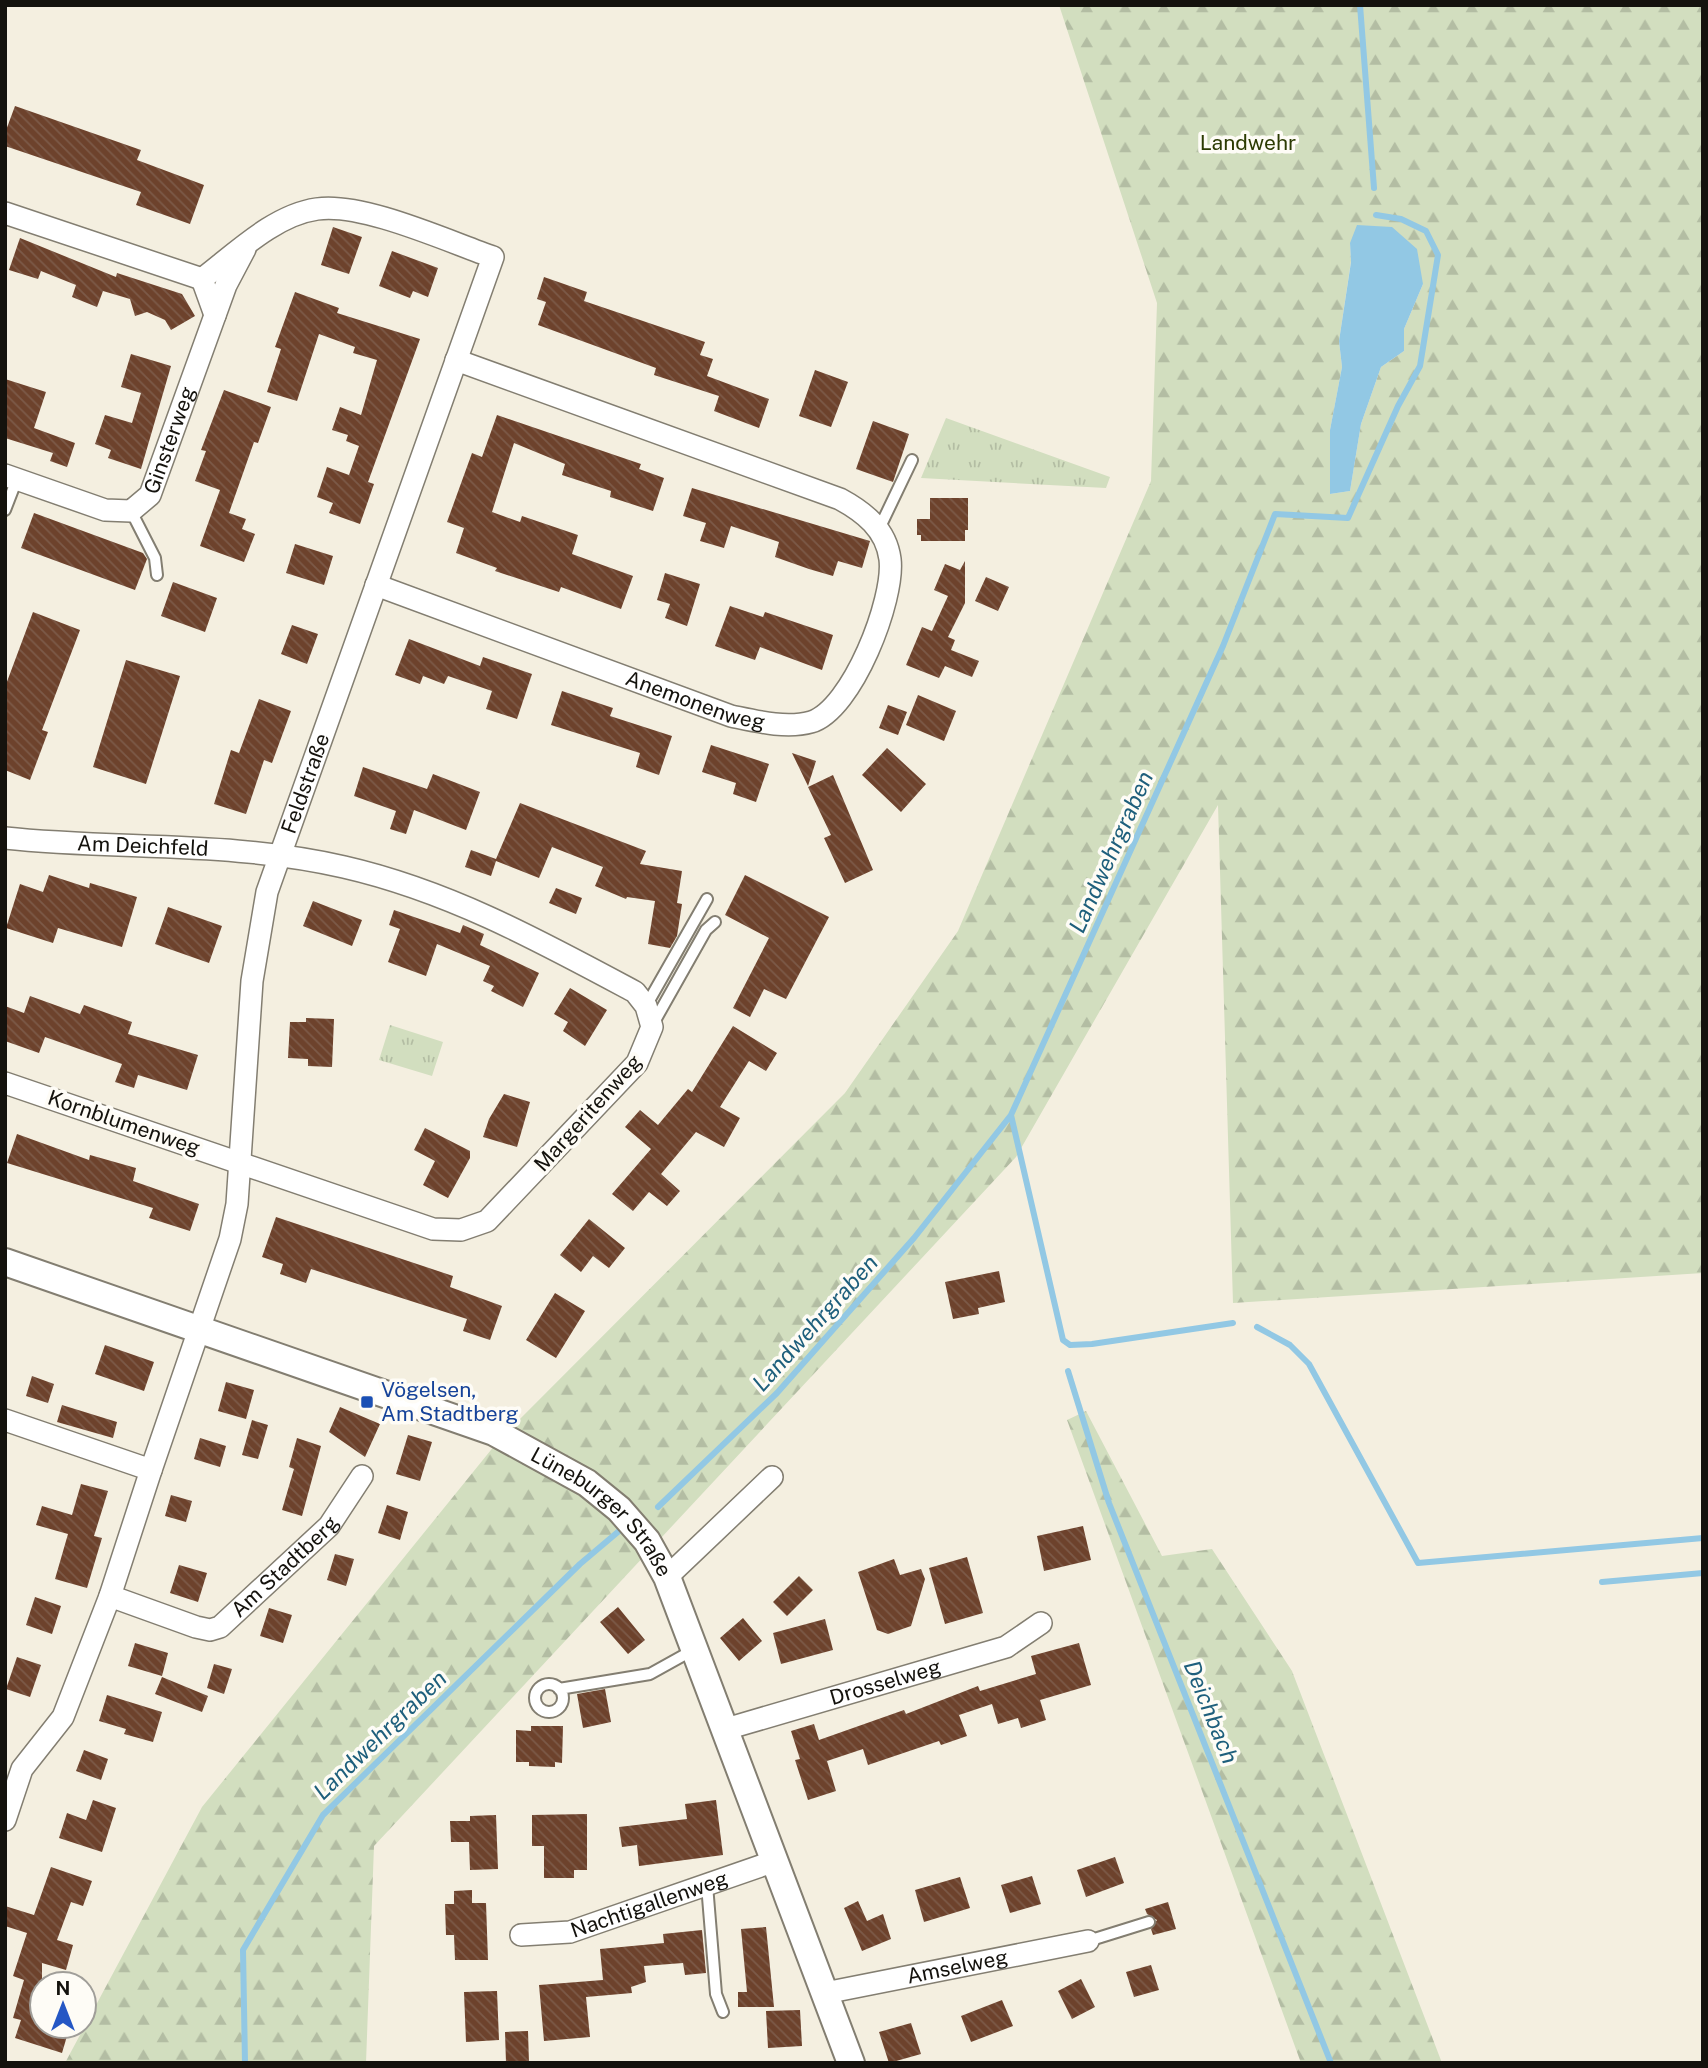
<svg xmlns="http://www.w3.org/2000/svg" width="1708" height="2068" font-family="'Public Sans',sans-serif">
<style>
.forest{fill:url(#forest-firs);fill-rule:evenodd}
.park{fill:url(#park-tufts)}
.water{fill:#92c8e4}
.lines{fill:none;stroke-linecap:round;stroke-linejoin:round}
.stream{stroke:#92c8e4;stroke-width:6}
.building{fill:url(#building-back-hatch)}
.service-casing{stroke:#837e71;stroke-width:14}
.minor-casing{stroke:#837e71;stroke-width:24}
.tertiary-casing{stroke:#837e71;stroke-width:30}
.service{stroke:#fff;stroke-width:10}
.minor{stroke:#fff;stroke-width:21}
.tertiary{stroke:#fff;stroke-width:26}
.transit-dot{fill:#1a4fb4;stroke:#fefcf6;stroke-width:2.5}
.labels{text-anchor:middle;stroke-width:7;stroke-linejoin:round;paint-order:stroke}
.park-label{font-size:21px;fill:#2c3b03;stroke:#fefcf6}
.street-label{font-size:21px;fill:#14120d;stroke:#fefcf6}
.transit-label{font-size:21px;fill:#164399;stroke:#fefcf6;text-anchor:start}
.water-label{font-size:23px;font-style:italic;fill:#1e5f7c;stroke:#fefcf6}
</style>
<defs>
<pattern id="forest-firs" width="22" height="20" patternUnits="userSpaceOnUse" patternTransform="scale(1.75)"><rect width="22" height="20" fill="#d2debf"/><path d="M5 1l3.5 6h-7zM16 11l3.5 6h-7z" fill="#b3bda3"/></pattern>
<pattern id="park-tufts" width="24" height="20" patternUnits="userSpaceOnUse" patternTransform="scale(1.75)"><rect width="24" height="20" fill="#d2debf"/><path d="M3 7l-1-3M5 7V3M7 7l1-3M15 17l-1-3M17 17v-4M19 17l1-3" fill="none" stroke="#b3bda3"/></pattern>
<pattern id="building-back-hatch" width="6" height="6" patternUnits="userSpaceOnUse" patternTransform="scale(1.75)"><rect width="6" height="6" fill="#6d422c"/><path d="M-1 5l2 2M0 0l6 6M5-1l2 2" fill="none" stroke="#7c5a48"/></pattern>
</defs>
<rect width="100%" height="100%" fill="#f4efe0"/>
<path class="forest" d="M1059,5h644v1268l-470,30 -15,-498 -202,352 -642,689 -8,217h-301l137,-256 297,-367 346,-347 113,-162 193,-450 6,-178zM1350,243l73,41 -19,45v22l-23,16 -20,57 -11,67 -20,3v-64l12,-63 -3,-26 12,-80z
M1086,1411l76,145 50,-7 80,122 150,392h-141l-234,-643z"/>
<path class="park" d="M946,418l164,59 -4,11 -185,-10z
M390,1025l53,17 -11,34 -53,-16z"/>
<path class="water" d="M1357,225l35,2 25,22 6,35 -19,45v22l-23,16 -20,57 -11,67 -20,3v-64l12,-63 -3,-26 12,-79 -1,-19z"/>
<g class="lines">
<path class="stream" d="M1360,5l14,183
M1011,1115l52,225 7,5 22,-1 141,-21
M1257,1327l33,18 19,19 109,199 285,-25
M1068,1371l41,132 222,560
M658,1507l119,-114 137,-155 97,-123 212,-469 52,-132 73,4 50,-112 22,-40 18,-111 -12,-24 -25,-12 -25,-4
M1602,1582l101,-9
M245,2063l-2,-113 80,-135 257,-251 45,-38"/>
</g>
<path class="building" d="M15,106l126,44 -4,10 67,25 -14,39 -54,-19 5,-13 -136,-46v-13z
M333,227l29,10 -13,37 -28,-9z
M20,238l96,39 1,-4 65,21 13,22 -24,14 -6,-10 -18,-8 -12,4 -5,-17 -27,-8 -6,16 -25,-10 4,-12 -35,-14 -3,8 -29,-9z
M392,251l46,17 -10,29 -15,-6 -3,7 -31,-12z
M544,277l43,15 -3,9 121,41 -5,13 13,4 -6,17 62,23 -10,29 -45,-17 5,-15 -65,-21 2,-7 -118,-43 8,-23 -9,-3z
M295,292l44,16 -2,5 83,26 -52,143 6,2 -14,40 -31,-11 4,-10 -16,-6 10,-30 22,8 10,-29 -13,-5 2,-6 -16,-5 8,-23 21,8 16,-55 -24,-7 2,-6 -36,-13 -22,67 -30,-9 14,-43 -6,-2z
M131,354l40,12 -30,103 -33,-11 3,-8 -16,-6 10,-29 27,8 9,-30 -20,-6z
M815,370l33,12 -17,45 -32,-11z
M5,379l41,13 -12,36 41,15 -8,24 -17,-6 3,-8 -48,-15z
M224,390l47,17 -13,36 -4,-1 -25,71 17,6 -4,10 13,5 -11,28 -44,-16 20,-56 -25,-9 11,-30 -5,-1z
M497,415l144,49 -2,5 25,9 -11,33 -43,-14 1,-6 -49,-16 3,-11 -51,-21 -22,69 28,10 2,-6 56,19 -6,19 61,22 -12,33 -60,-22 -2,5 -64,-21 2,-3 -41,-15 8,-25 -17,-6 25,-69 10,4z
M873,421l36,13 -16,48 -37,-13z
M692,488l178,53 -8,27 -24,-7 -5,15 -24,-7 -34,-12 4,-15 -48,-16 -7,22 -24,-7 6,-18 -23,-7z
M930,498h38v32h-3v11h-44v-6h-4v-16h13z
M34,513l109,40 4,6 -12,31 -114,-42z
M295,544l38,12 -9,29 -38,-12z
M965,561v42l-17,34 7,3 -4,10 28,11 -7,16 -27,-11 -6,12 -33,-13 16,-38 10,4 16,-35 -14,-6 11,-26 15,6z
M665,573l35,11 -13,42 -22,-8 5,-14 -13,-4z
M986,577l23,10 -11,24 -23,-10z
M173,582l44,16 -12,34 -44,-16z
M730,606l33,11 2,-5 68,23 -11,35 -62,-23 -5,13 -40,-14z
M33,612l47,18 -38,100 6,2 -18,48 -25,-10v-83z
M292,625l26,9 -11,30 -26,-10z
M409,639l71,27 3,-9 49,17 -15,45 -31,-10 6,-18 -44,-15 -4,8 -21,-8 -3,8 -25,-9z
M126,660l54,16 -34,108 -53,-17z
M562,691l51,17 -3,8 62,20 -13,39 -23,-8 4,-14 -89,-28z
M918,695l38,16 -12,30 -38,-16z
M259,699l32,12 -19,52 -8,-3 -18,54 -32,-10 17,-54 8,3z
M888,705l19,7 -9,23 -19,-7z
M711,745l58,19 -13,38 -23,-8 3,-11 -34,-11z
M887,748l39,36 -25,28 -39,-37z
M792,753l24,8 -8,25z
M363,767l64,22 6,-15 47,18 -14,38 -52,-20 -8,24 -16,-5 6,-18 -42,-15z
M833,775l40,95 -28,13 -21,-45 7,-3 -23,-48z
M520,803l126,48 -6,13 42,7 -5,32 5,1 -5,32 -7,12 -22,-4 7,-43 -28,-4 -1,2 -31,-13 8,-19 -51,-20 -13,31 -43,-17 -5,15 -26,-9 6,-17 25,9z
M49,875l40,13 1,-5 47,14 -15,50 -64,-19 -5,15 -47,-15 14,-44 23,8z
M745,875l84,42 -43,82 -22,-10 -14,28 -17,-9 36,-70 -44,-23z
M556,888l26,10 -6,16 -27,-11z
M313,901l49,19 -10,26 -49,-20z
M168,907l54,19 -13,37 -54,-19z
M394,910l66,23 3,-8 21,9 -4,11 59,28 -16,34 -32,-16 3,-5 -11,-5 7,-15 -53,-22 -11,32 -38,-14 12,-33 -11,-4z
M570,988l37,22 -22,36 -22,-15 5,-9 -14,-8z
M30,996l50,18 4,-9 48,17 -4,12 70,21 -11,35 -49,-15 -4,13 -19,-6 7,-18 -77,-27 -6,16 -34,-12v-35l19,7z
M306,1018l28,1 -2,48 -24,-1v-7l-20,-1 2,-36h16z
M733,1026l44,27 -11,18 -17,-10 -29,46 20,11 -16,29 -28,-15 -35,42 19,17 -13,15 -18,-14 -16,19 -21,-17 39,-45 -26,-22 15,-17 18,15 30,-36 4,3z
M504,1094l26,8 -13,45 -34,-10 6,-18z
M425,1128l45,23v7l-22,40 -25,-13 12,-24 -21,-11z
M17,1134l72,26 1,-5 46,13 -3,13 66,23 -9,27 -41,-13 4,-10 -146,-45z
M276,1217l177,59 -3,11 52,19 -12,34 -27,-9 4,-12 -156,-50 -5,14 -26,-9 3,-10 -21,-7z
M589,1219l36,29 -16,20 -16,-12 -12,16 -21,-17z
M999,1271l6,31 -27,6 1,6 -26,5 -8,-37z
M555,1293l30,18 -29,47 -30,-18z
M105,1345l49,17 -10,29 -49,-17z
M32,1376l22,8 -6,19 -22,-7z
M226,1382l28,8 -8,29 -28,-8z
M62,1405l55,17 -4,16 -56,-16z
M340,1407l40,17 -15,33 -36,-25z
M252,1420l16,5 -10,34 -16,-4z
M408,1435l24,7 -12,39 -24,-7z
M200,1438l26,8 -6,21 -26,-8z
M297,1438l24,8 -19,70 -20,-6 12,-41 -5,-2z
M81,1484l27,7 -14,45 8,2 -15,50 -32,-9 13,-45 -32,-9 6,-19 30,9z
M171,1495l21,6 -6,21 -21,-6z
M387,1505l21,7 -8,28 -22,-7z
M1083,1526l8,34 -47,11 -7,-35z
M335,1554l19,5 -8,27 -19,-6z
M967,1557l16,56 -38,11 -16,-56z
M894,1559l6,16 21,-6 4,10 -14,47 -23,8 -11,-4 -19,-58z
M179,1565l28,8 -9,29 -28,-9z
M799,1576l14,14 -26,26 -14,-14z
M35,1597l26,9 -9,28 -26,-9z
M618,1607l27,33 -17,14 -28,-32z
M269,1608l23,7 -9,28 -23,-7z
M743,1618l19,23 -23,20 -19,-23z
M825,1619l8,31 -52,14 -8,-31z
M135,1643l33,10 -6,23 -34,-10z
M1079,1643l12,42 -51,15 6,20 -25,8 -3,-10 -20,6 -6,-20 -33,11 8,21 -26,9 -2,-4 -71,24 -5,-16 -36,12 9,30 -28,9 -13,-40 5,-1 -9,-28 23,-7 5,16 85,-30 2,4 72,-28 2,5 56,-17 -5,-18z
M17,1657l24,8 -11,32 -24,-8z
M214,1664l18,5 -8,25 -17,-6z
M162,1677l46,19 -6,16 -47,-18z
M605,1689l6,33 -28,6 -6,-34z
M107,1695l55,17 -9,30 -29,-8 2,-5 -27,-8z
M531,1726h32l-1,37 -7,-1v5l-26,-1v-4h-13v-32l15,1z
M84,1750l24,9 -7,21 -25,-9z
M93,1800l23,8 -14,44 -43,-14 8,-25 19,7z
M716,1800l7,55 -84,11 -2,-21 -15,2 -3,-20 68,-8 -2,-15z
M587,1814v56h-13v8h-30v-32h-12v-31z
M496,1815l2,54 -28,1 -1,-28h-18l-1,-21h20v-5z
M1115,1857l9,26 -38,14 -9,-27z
M51,1867l41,14 -9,25 -12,-4 -14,38 16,5 -7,25 -24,-7v63h28l-8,27 -47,-15 6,-18 -8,-2 11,-38 -11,-4 14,-43 -22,-7v-20l29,9z
M1032,1876l9,28 -31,9 -9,-28z
M960,1877l10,31 -46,14 -9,-32z
M472,1890v13h14l2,57h-33l-1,-25h-8l-1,-31h9v-13z
M858,1901l9,20 16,-7 8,25 -29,12 -18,-43z
M1168,1902l8,27 -23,6 -2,-6 6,-9 -10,-6 -2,-5z
M766,1927l8,80h-36v-15h9l-6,-63z
M702,1930l4,43 -21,2 -2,-12 -39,3 2,16 -15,5 1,6 -46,4 4,40 -46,4 -5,-56 64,-5 -3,-31 64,-6 -1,-9z
M1151,1965l8,25 -25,7 -8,-25z
M1081,1979l14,28 -23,12 -14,-28z
M497,1991l2,49 -33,2 -2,-50z
M1002,2000l11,26 -42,16 -10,-26z
M800,2010l2,36 -34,2 -2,-37z
M911,2023l10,31 -32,9 -10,-31z
M528,2031l1,32h-23l-1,-31z"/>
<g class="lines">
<defs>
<path id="service" d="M5,510l12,-31
M131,511l24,47 2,17
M879,529l33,-69
M646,1006l61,-107
M653,1024l53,-94 9,-8
M535 1698a14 14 0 1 1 28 0a14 14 0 1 1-28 0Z
M559,1689l91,-15 45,-25
M707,1885l9,109 7,18
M1088,1941l61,-19"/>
<g id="minor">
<path d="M5,213l197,66"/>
<path id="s1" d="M5,475l100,35 26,1 19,-16 76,-210 19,-36"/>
<path id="s2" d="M376,585l355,131c24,5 55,13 80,6 41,-12 84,-123 79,-163 -4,-30 -26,-47 -50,-60l-384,-139"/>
<path id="s3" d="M5,838c112,12 228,3 339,29 105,24 196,74 291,125l11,14 6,21 -15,36 -150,158 -26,9 -28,-1 -428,-146"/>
<path id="s4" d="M5,1420l146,50 79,-231 7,-35 15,-223 15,-89 226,-635c-46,-16 -131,-55 -176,-48 -43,6 -82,45 -115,70l13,36"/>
<path d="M667,1577l105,-100"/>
<path id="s5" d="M110,1596l86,31 14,3 10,-3 109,-101 33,-50"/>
<path id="s6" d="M726,1729l280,-82 35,-24"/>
<path d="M5,1820l17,-51 41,-52 47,-121 41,-126"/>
<path id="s7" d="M521,1935l49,-3 205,-71"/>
<path id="s8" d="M825,1993l263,-52"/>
</g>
<g id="tertiary">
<path id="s9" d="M5,1262l489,170 93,51 32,26 28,32 20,36 184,486"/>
</g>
</defs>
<use href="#service" class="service-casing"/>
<use href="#minor" class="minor-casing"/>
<use href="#tertiary" class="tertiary-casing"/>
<use href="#service" class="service"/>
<use href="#minor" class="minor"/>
<use href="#tertiary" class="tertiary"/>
</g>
<rect class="transit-dot" x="360" y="1395" width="14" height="14" rx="3.5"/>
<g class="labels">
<g class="park-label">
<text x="1248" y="150">Landwehr</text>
</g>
<g class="street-label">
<text dy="7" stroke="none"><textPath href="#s1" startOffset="215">Ginsterweg</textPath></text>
<text dy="7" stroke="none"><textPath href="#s2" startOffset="340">Anemonenweg</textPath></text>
<text dy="7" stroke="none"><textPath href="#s4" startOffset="863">Feldstraße</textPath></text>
<text dy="7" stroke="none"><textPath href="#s3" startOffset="138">Am Deichfeld</textPath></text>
<text transform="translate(588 1113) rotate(-48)" y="7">Margeritenweg</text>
<text transform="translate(124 1123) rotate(19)" y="7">Kornblumenweg</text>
<text dy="7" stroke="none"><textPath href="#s9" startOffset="654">Lüneburger Straße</textPath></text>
<text dy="7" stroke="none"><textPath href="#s5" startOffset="205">Am Stadtberg</textPath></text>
<text dy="7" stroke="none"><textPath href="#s6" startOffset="166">Drosselweg</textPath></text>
<text dy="7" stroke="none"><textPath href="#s7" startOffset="133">Nachtigallenweg</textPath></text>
<text dy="7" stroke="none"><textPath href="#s8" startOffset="135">Amselweg</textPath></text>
</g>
<g class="transit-label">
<text x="381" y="1397">Vögelsen,<tspan x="381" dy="24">Am Stadtberg</tspan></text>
</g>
<g class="water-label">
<text transform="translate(1111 852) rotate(-66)" y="8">Landwehrgraben</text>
<text transform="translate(815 1323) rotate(-48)" y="8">Landwehrgraben</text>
<text transform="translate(1211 1712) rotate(68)" y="8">Deichbach</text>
<text transform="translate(380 1735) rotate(-44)" y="8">Landwehrgraben</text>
</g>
</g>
<rect width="1708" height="2068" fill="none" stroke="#14120d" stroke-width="14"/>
<g transform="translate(63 2005)"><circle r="33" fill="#fefcf6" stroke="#a09e99" stroke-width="2"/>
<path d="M0-5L12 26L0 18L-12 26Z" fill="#2557c4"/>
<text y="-10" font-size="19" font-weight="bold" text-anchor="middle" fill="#14120d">N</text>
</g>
</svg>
